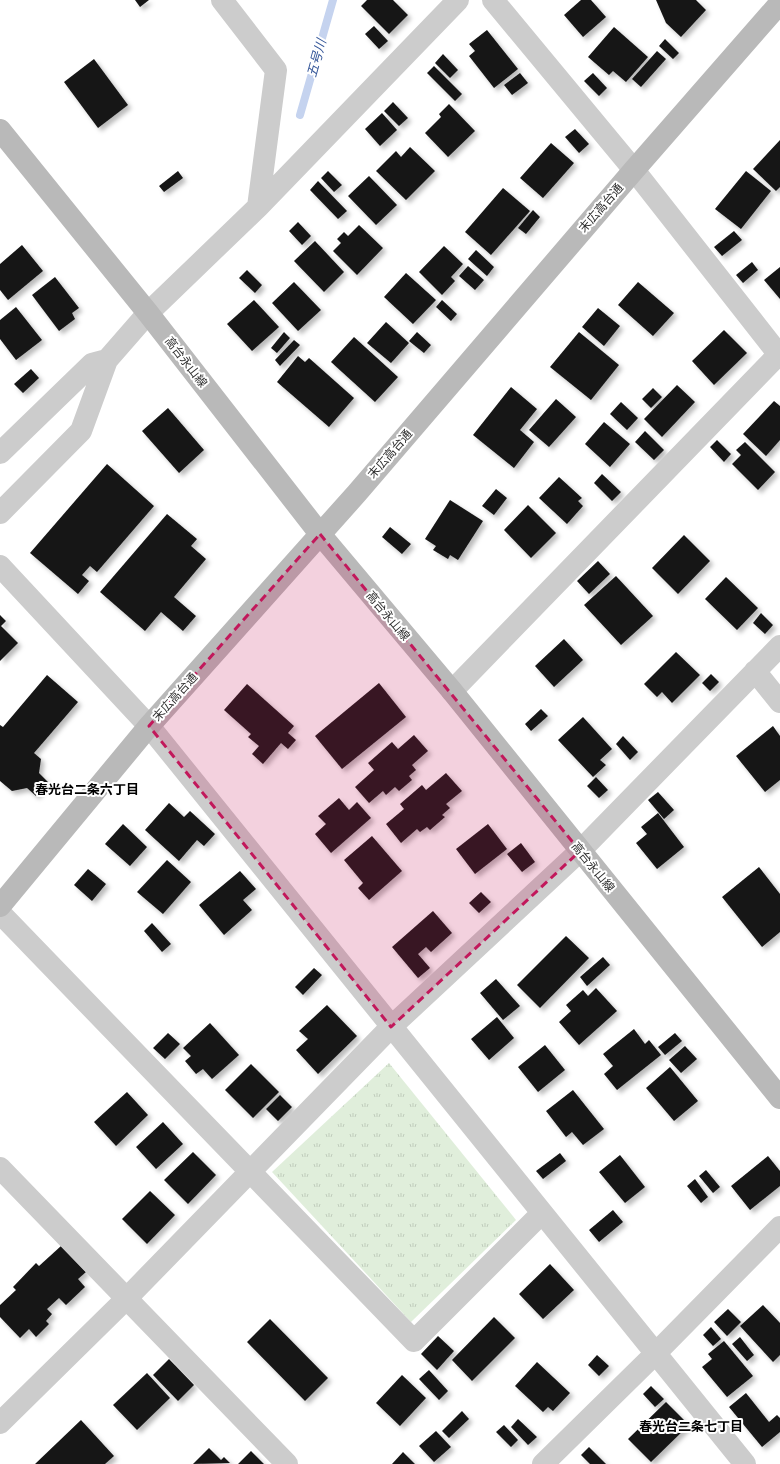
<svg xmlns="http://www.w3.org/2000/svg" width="780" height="1464" font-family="'Roboto Condensed','Noto Sans JP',sans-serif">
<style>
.park{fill:url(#park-tufts)}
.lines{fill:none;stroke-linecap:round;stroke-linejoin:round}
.stream{stroke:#c5d3ef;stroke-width:8}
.building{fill:#161616;filter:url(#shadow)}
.street{stroke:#ccc;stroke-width:22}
.secondary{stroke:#b9b9b9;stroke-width:22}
.marked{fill:#c2185b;fill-opacity:0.2;stroke:#c2185b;stroke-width:3;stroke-dasharray:8 5;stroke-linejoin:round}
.labels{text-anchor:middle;stroke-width:4;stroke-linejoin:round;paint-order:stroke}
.street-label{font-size:12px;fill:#2f2f2f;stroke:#fff}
.water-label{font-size:13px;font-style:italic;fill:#345699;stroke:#fff}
.neighbourhood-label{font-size:13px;font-weight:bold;fill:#000;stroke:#fff}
</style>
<defs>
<pattern id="park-tufts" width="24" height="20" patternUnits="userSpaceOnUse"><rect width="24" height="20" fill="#e0eedb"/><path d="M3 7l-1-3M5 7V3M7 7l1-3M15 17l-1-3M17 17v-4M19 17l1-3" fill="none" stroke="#c0ccbc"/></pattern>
<filter id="shadow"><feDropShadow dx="3.5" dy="3.5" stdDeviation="2" flood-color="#0004"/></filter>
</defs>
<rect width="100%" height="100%" fill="#fff"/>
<path class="park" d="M389,1063l127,157 -105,102 -139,-150z"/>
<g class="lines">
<path class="stream" d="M300,115l33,-115"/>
</g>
<path class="building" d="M135,0h14l-9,7z
M367,0h26l15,15 -19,19 -28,-28z
M581,0h10l15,17 -23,20 -19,-22z
M656,0h40l10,10 -25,27 -15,-14z
M374,26l14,15 -9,8 -14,-15z
M614,27l34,30 -22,25 -13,-11 -4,4 -21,-18z
M487,30l31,39 -24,19 -25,-32 6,-5 -6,-7z
M665,39l14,14 -6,6 -14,-13z
M657,51l9,8 -25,28 -9,-8z
M443,54l15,16 -8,8 -15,-15z
M94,59l34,46 -30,23 -34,-46z
M434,66l28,28 -7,7 -28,-28z
M520,73l8,10 -16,12 -8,-10z
M593,73l14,15 -8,8 -15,-15z
M393,102l15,16 -9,8 -15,-15z
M449,104l26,27 -27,26 -23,-24 16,-16 -2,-3z
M382,113l15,17 -17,16 -15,-17z
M575,129l14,15 -10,9 -14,-16z
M780,140v47l-4,4 -23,-22z
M551,143l23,20 -31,35 -23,-20z
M410,147l25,24 -29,29 -30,-29 20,-20 5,6z
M178,171l5,7 -19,14 -5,-6z
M328,171l14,14 -8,7 -13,-14z
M746,171l25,20 -30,38 -26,-20z
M369,176l28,29 -21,20 -28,-29z
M318,181l29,30 -9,8 -28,-29z
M503,188l27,23 -39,44 -26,-23z
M533,210l7,7 -14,17 -8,-6z
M298,222l13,14 -9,9 -13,-14z
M359,225l24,23 -26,27 -24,-24 8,-8 -4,-4 7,-7 4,4z
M734,231l8,9 -20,16 -8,-9z
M315,241l29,31 -20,20 -30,-31z
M22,245l21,26 -35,29 -8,-10v-26z
M444,246l19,18 -12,13 4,4 -13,14 -23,-23z
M476,250l18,17 -7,9 -19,-17z
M752,262l6,8 -15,13 -7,-8z
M468,266l16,14 -9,10 -16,-14z
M780,267v32l-16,-19z
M247,270l15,15 -7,8 -16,-15z
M406,273l30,27 -23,24 -29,-27z
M55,277l24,31 -7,5 3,6 -16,12 -27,-36z
M294,282l27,28 -23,21 -26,-28z
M638,282l36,31 -21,23 -35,-31z
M254,300l25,27 -27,24 -25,-27z
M442,300l15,14 -6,7 -15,-14z
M16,307l26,33 -26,20 -16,-21v-19z
M598,308l22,18 -16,20 -22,-19z
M386,322l23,21 -18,20 -24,-20z
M724,330l23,23 -33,32 -22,-24z
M284,332l6,6 -13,15 -6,-5z
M417,332l14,13 -7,8 -15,-12z
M579,332l40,33 -28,35 -41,-33z
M354,337l44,40 -23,25 -44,-40z
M294,340l6,5 -20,21 -5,-6z
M298,356l7,6 4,-4 45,40 -25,29 -52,-45z
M31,369l8,9 -16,15 -9,-9z
M677,385l18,17 -33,35 -18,-18z
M511,387l26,22 -17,21 14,12 -20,26 -41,-33z
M653,388l9,9 -11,11 -9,-9z
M556,399l20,18 -27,30 -20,-17z
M774,401l6,5v34l-14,16 -23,-22z
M621,402l17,16 -11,12 -17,-16z
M168,408l36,42 -25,23 -37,-42z
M604,422l26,22 -20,23 -25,-23z
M645,431l19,19 -10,10 -19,-18z
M717,440l14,14 -7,8 -14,-15z
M745,442l30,30 -17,18 -26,-26 9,-9 -5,-5z
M107,464l47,42 -57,66 -7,-6 -8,9 7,6 -11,13 -48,-41z
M602,474l19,18 -9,9 -18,-18z
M559,477l23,21 -4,3 5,5 -16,18 -28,-26z
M496,489l11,9 -13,17 -12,-9z
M450,500l33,21 -25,39 -8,-5 -2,4 -15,-9 3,-4 -11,-7z
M528,505l28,28 -25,25 -27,-28z
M167,514l30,25 -6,7 15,13 -32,38 22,19 -13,15 -22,-19 -16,19 -45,-39z
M390,527l21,17 -9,10 -20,-17z
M684,535l26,26 -32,33 -26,-26z
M598,561l12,13 -21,20 -12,-13z
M616,576l37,40 -32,29 -37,-40z
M726,577l32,31 -21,22 -32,-31z
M761,613l12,12 -8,9 -12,-11z
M0,615l6,6 -5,5 17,17 -18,18z
M564,639l19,21 -29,27 -19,-21z
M676,652l24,23 -28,28 -10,-11 -5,5 -13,-13z
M711,674l8,8 -9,9 -8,-8z
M47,675l31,27 -44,51 7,6 -2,14 9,9 -12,14 -9,-8 -15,3 -12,-10v-56l3,2z
M379,683l27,34 -64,52 -27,-33z
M247,684l47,42 -6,7 8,7 -8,9 -7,-6 -18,21 -11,-10 7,-8 -11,-9 3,-3 -27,-24z
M541,709l7,7 -17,15 -6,-7z
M583,717l29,32 -12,11 6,5 -13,12 -35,-37z
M773,726l7,10v44l-15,12 -29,-36z
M414,735l14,16 -16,14 4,5 -7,6 3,4 -13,11 -4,-4 -9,8 -3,-4 -14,12 -14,-16 19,-17 -6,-7 24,-21 6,7z
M623,736l15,16 -8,8 -14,-16z
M446,773l16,18 -16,13 4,4 -8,7 3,2 -15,13 -3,-3 -7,5 -3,-3 -16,14 -15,-19 18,-15 -4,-5 22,-19 4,5z
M596,777l12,13 -9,8 -12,-12z
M658,792l16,18 -10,9 -16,-19z
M339,798l10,12 8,-8 14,16 -40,35 -16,-19 11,-10 -8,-8z
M169,803l15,14 6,-6 25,23 -11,12 -7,-6 -18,21 -34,-31z
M658,813l26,34 -27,22 -21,-26 11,-9 -6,-7z
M123,824l24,23 -17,19 -25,-22z
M488,824l19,25 -32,25 -19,-25z
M372,836l30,35 -33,29 -11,-12 5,-5 -19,-23z
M521,843l14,19 -13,10 -15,-18z
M167,860l24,22 -28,32 -26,-22z
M759,867l21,27v38l-18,15 -40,-50z
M88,869l18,15 -14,17 -18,-16z
M240,871l16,18 -13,11 9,10 -28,25 -25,-30z
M481,892l10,10 -12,11 -10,-10z
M433,911l19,22 -21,19 -5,-5 -8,7 12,14 -12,10 -26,-31z
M152,923l19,21 -9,8 -18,-21z
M566,936l23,22 -49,50 -23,-23z
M603,957l7,8 -23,21 -7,-9z
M314,968l8,7 -19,20 -8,-8z
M496,979l24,27 -17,14 -23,-27z
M596,988l21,23 -38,34 -20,-23 12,-11 -5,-6 17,-15 5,6z
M327,1005l30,31 -39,38 -22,-24 12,-11 -9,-8z
M497,1017l17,21 -25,22 -18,-21z
M210,1023l29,32 -27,24 -9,-10 -7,5 -11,-13 6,-5 -8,-8z
M634,1029l11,15 4,-4 12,15 -44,35 -13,-16 9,-8 -10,-12z
M168,1033l12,11 -15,15 -12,-11z
M675,1033l7,8 -17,14 -7,-8z
M545,1045l20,25 -27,22 -20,-25z
M685,1046l12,13 -16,14 -12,-13z
M251,1064l28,28 -26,26 -28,-28z
M670,1067l28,34 -24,20 -28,-33z
M573,1090l31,39 -21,16 -11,-13 -6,5 -20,-26z
M127,1092l21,23 -32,31 -22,-24z
M280,1095l12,12 -14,14 -12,-12z
M163,1122l20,22 -27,25 -20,-22z
M193,1152l23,23 -28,29 -24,-24z
M560,1153l6,8 -23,18 -7,-8z
M620,1155l25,32 -20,16 -26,-31z
M768,1156l12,15v15l-30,24 -19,-24z
M706,1170l14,17 -7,6 -14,-17z
M695,1179l13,18 -7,6 -14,-17z
M150,1191l25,24 -28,29 -25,-25z
M613,1210l10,12 -24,20 -10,-12z
M61,1246l25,26 -8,7 7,8 -19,18 -7,-7 -12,11 5,5 -6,7 3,3 -13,13 -7,-8 -9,9 -20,-21v-12l16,-15 -3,-3 23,-24 3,3z
M550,1264l24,26 -31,29 -24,-25z
M763,1305l17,18v32l-7,7 -33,-36z
M728,1309l13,13 -14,14 -13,-14z
M494,1317l21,21 -43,43 -20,-21z
M270,1319l58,59 -23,23 -58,-59z
M711,1327l10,12 -8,7 -10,-11z
M438,1336l16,15 -17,19 -16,-16z
M740,1337l14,18 -7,6 -15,-17z
M724,1341l29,35 -26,21 -25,-30 10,-8 -4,-5z
M597,1355l12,11 -10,10 -11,-11z
M169,1359l25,26 -16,16 -25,-26z
M537,1362l33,31 -17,18 -5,-4 -5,5 -28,-26z
M429,1370l19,21 -9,9 -20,-21z
M147,1373l23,25 -33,32 -24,-25z
M402,1375l24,23 -26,28 -24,-23z
M651,1386l13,13 -9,8 -12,-13z
M746,1393l23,29 8,-7 3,3v14l-18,15 -33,-40z
M666,1402l23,23 -38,37 -23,-23z
M462,1411l7,8 -20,19 -7,-7z
M518,1419l19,18 -9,8 -17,-18z
M81,1420l33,36 -9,8h-70z
M504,1425l14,15 -7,7 -15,-15z
M436,1431l15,16 -17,15 -15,-16z
M589,1447l17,17h-16l-9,-9z
M209,1448l12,12 3,-3 6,6 -37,1z
M251,1451l13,13h-26z
M403,1452l12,12h-23z"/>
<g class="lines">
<path class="street" d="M222,0l54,70 -18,137
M493,0l141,170 146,186
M0,453l92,-89 15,-4
M0,513l81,-82 26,-71 41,-47 110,-106 200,-207
M0,566l149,160 596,738
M755,671l25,31
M452,691l328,-338
M0,913l414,428 128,-128
M0,1168l287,296
M0,1423l126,-124 265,-272 189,-176 200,-205
M543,1464l113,-111 124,-126"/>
<path class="secondary" d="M0,130l148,183 172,221 132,157 328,407
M0,906l149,-180 208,-233 277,-323 146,-167"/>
</g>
<path class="marked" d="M320,534l260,317 -189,176 -242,-301z"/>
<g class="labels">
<g class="street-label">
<text transform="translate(601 208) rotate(-49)" y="4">末広高台通</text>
<text transform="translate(186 362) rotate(52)" y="4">高台永山線</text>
<text transform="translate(390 454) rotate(-49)" y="4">末広高台通</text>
<text transform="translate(388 616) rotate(50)" y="4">高台永山線</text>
<text transform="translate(175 697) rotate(-48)" y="4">末広高台通</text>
<text transform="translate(593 867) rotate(51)" y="4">高台永山線</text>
</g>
<g class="water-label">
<text transform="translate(316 58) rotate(-74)" y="5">五号川</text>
</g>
<g class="neighbourhood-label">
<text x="87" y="794">春光台二条六丁目</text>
<text x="691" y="1431">春光台二条七丁目</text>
</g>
</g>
</svg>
